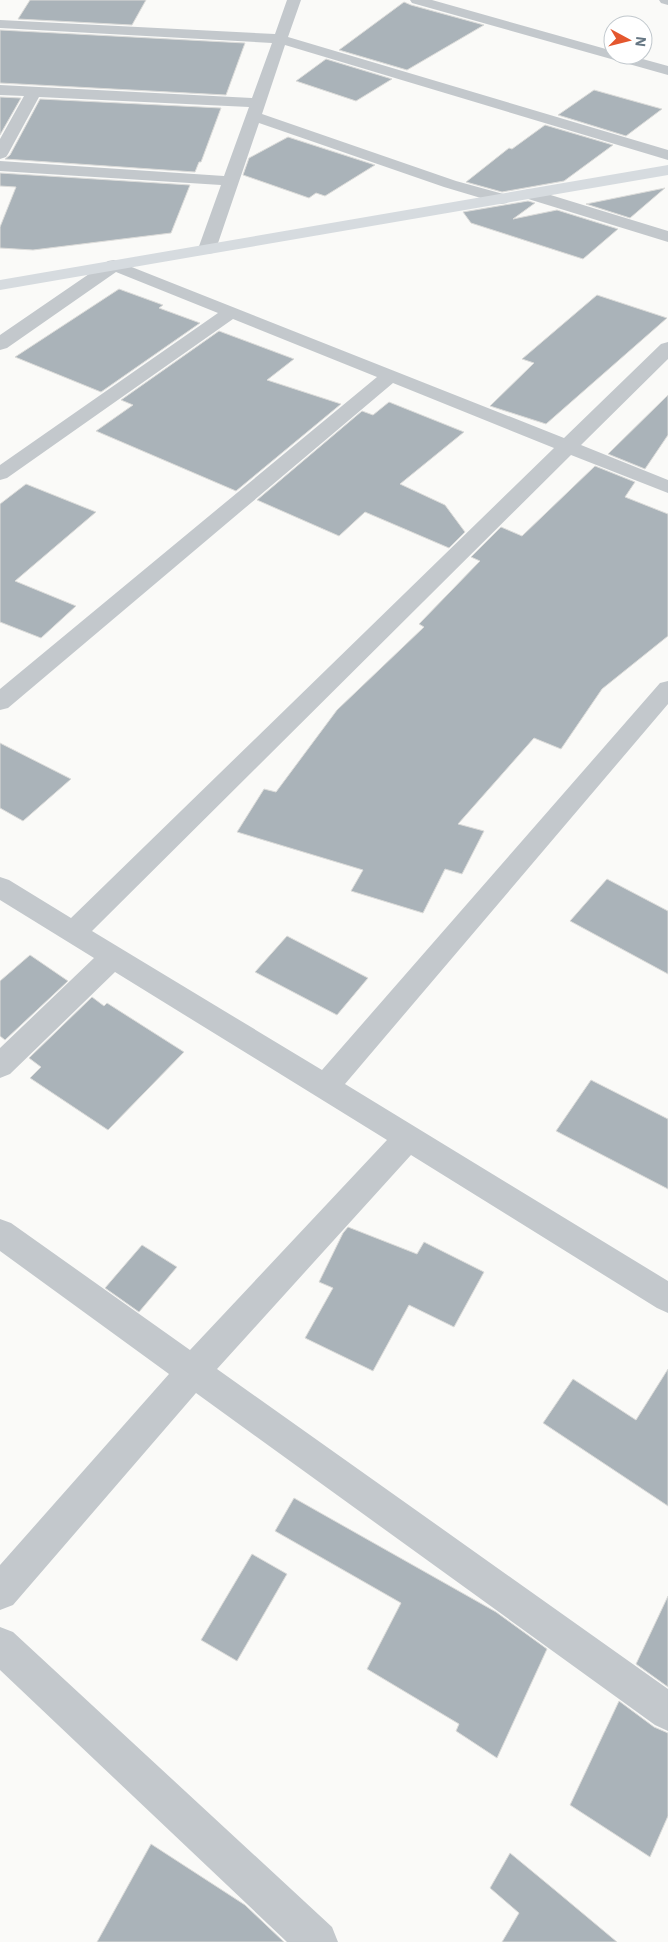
<svg xmlns="http://www.w3.org/2000/svg" width="668" height="1942" font-family="'IBM Plex Sans',sans-serif">
<style>
.building{fill:#aab3b9;stroke:#dcdcda}
.lines{fill:none;stroke-linecap:round;stroke-linejoin:round}
.street{fill:#c3c8cc;fill-rule:evenodd}
.secondary{fill:#d6dbdf;fill-rule:evenodd}
</style>
<rect width="100%" height="100%" fill="#fafaf8"/>
<path class="building" d="M30,0h116l-14,25 -114,-6z
M404,2l7,3 73,20 -77,45 -68,-20z
M0,30l245,13 -19,52 -226,-12z
M326,59l66,20 -36,22 -60,-20z
M594,90l68,19 -36,27 -68,-21z
M0,97l21,1 -21,37z
M40,99l181,9 -20,54h-2l-4,10 -190,-13 5,-4z
M545,125l68,20 -49,36 -62,11 -36,-10 43,-34 3,1z
M288,137l87,28 -50,31 -9,-3 -7,5 -66,-23 6,-17z
M0,173l190,12 -19,48 -138,17 -33,-2v-21l16,-40 -16,-1z
M665,188l-35,30 -44,-14z
M528,201l7,2 -22,16 44,-9 61,19 -35,30 -112,-36 -8,-11z
M119,289l44,16 -4,3 41,15 -99,69 -86,-35z
M597,295l70,23 -121,106 -56,-18 44,-43 -12,-4z
M219,331l75,28 -27,21 74,24 -105,87 -140,-60 37,-26 -12,-5z
M668,395v40l-23,34 -37,-15z
M389,402l75,30 -64,52 45,21 20,27 -16,16 -84,-36 -26,24 -82,-36 105,-89 11,4z
M595,466l40,16 -10,15 43,17v122l-66,53 -41,60 -27,-11 -76,86 26,7 -22,43 -17,-5 -22,44 -72,-22 12,-21 -126,-38 27,-43 12,3 61,-82 87,-83 -5,-3 61,-63 -9,-4 30,-30 21,9z
M26,484l70,28 -81,69 61,25 -35,32 -41,-16v-118z
M0,743l71,36 -48,42 -23,-13z
M607,879l61,32v63l-98,-53z
M287,936l81,42 -31,37 -82,-43z
M30,955l38,26 -63,59 -5,-4v-55z
M92,997l12,9 3,-3 77,49 -76,78 -78,-52 11,-11 -12,-9z
M591,1080l77,39v70l-112,-58z
M348,1227l69,27 7,-12 60,30 -30,55 -45,-22 -36,66 -68,-33 28,-50 -14,-6 24,-49z
M142,1245l35,22 -38,45 -34,-24z
M668,1369v137l-125,-83 30,-44 63,41z
M294,1498l202,114 51,37 -50,109 -41,-27 3,-7 -92,-55 34,-66 -126,-72z
M252,1554l35,20 -50,87 -36,-21z
M668,1596v91l-32,-23z
M619,1701l35,26 14,6v83l-18,41 -80,-52z
M151,1844l94,61 39,37h-187z
M510,1853l46,38 61,51h-115l17,-29 -29,-25z"/>
<g class="lines">
<path class="street" d="M287,0h14l-13,37 380,113v10l-383,-115 -23,69 194,67 51,14 2,4 -2,4 -6,1 -57,-17 -185,-64 -43,126 -3,4 -6,1 -6,-1 -3,-4 23,-64 -221,-14v-10l224,15 25,-69 -210,-10 -31,57 -2,3 -6,2v-20l24,-43 -24,-1v-10l252,13 20,-55 -272,-15v-8l275,14z
M410,0h22l181,51v4h15l40,11v9l-256,-72z
M659,0h9v5l-7,-2z
M531,189l137,42v11l-143,-44 -2,-4 2,-4z
M114,260l450,178 97,-94 7,-2v17l-87,86 87,35v13l-97,-38 -479,476 230,139 338,-387 8,-2v23l-323,380 323,197v32l-11,-5 -246,-153 -194,214 451,320v42l-13,-6 -459,-332 -183,212 -13,5v-45l169,-191 -169,-123v-32l11,4 179,127 197,-210 -272,-168 -105,102 -10,4v-30l94,-90 -94,-58v-23l9,3 62,38 483,-470 -161,-65 -385,325 -8,2v-21l377,-312 -144,-58 -226,159 -7,2v-15l218,-152 -102,-41 -109,76 -7,2v-15l108,-74z
M0,1627l13,5 319,295 6,15h-51l-287,-272z"/>
<path class="secondary" d="M668,165v10l-668,115v-10z"/>
</g>
<g transform="translate(628 40) rotate(97)"><circle r="24" fill="#ffffff" stroke="#c1c8cd"/>
<path d="M0-4L9 19L0 12L-9 19Z" fill="#e4572e"/>
<text y="-8" font-size="14" font-weight="bold" text-anchor="middle" fill="#657683">N</text>
</g>
</svg>
